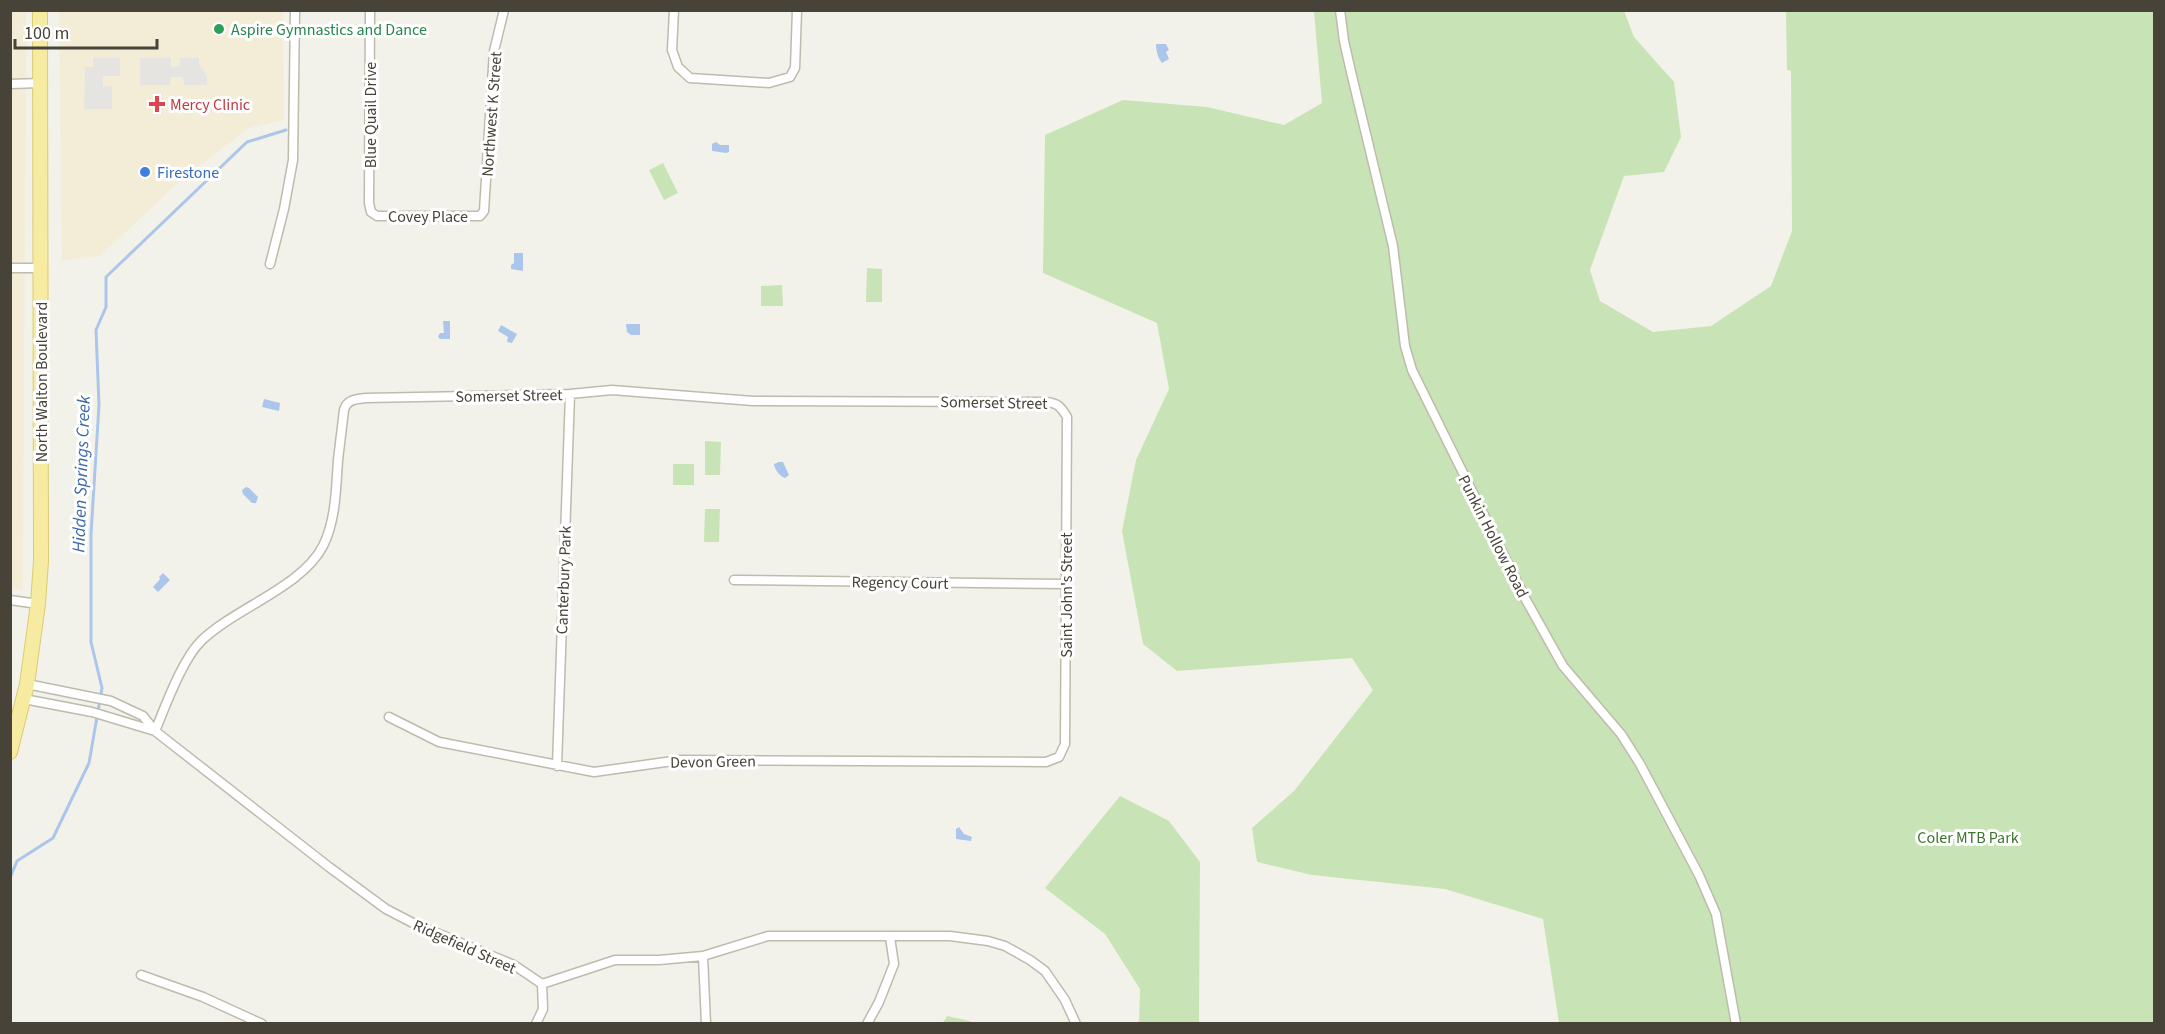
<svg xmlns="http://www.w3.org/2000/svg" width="2165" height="1034" font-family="'Source Sans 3',sans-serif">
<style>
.commercial{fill:#f3ecd7}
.green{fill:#c8e4b6}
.parking{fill:#e5e4e1}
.water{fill:#abc6ea}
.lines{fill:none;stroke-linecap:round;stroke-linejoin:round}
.stream{stroke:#abc6ea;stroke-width:3}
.minor-casing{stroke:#bebbad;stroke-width:11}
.primary-casing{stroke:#dacc71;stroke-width:16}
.minor{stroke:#fff;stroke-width:8}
.primary{stroke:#f6eba0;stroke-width:14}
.leisure-dot{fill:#2e9e5b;stroke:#fff;stroke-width:2}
.health-dot{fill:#e0444e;stroke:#fff;stroke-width:2}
.shop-dot{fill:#3f7fe0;stroke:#fff;stroke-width:2}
.labels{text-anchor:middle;stroke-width:6;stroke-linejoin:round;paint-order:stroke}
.leisure-label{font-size:16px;fill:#27864d;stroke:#fff;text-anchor:start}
.health-label{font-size:16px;fill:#be3a42;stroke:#fff;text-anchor:start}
.street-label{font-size:16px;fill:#474338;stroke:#fff}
.shop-label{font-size:16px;fill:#366cbe;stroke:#fff;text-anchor:start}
.park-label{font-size:16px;fill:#3f7430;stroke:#fff}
.water-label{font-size:18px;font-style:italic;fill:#3a68aa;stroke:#fff}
</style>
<rect width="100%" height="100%" fill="#f3f2ea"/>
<path class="commercial" d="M26,10l-3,580 -12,-2 -1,-577z
M59,11h224l1,109 -35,8 -68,52 -81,76 -38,5z"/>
<path class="green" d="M1314,11h310l10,26 40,45 7,55 -17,35 -40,4 -34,94 10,31 53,31 58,-6 60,-40 21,-55 -1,-160 -4,-1 -1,-59h368v1012h-595l-16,-104 -98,-30 -133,-14 -55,-13 -5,-34 42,-37 79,-101 -21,-32 -175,13 -34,-27 -21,-113 14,-71 33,-71 -12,-66 -114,-50 2,-138 78,-35 84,7 77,18 38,-22z
M663,163l15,30 -14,7 -15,-30z
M867,268l15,1v33h-16z
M782,285l1,21h-22v-20z
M705,441l16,1 -1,33h-15z
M673,464h21v21h-21z
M705,509h15l-1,33h-15z
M1120,796l49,25 31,41 -1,161h-60l1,-34 -35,-55 -60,-46z
M947,1016l23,5 2,2h-29z"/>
<path class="parking" d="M93,58h27v18h-17v10h9v23h-28l1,-42h8z
M140,58h31v9l9,-1v-8h19v7l8,11v9h-23l-1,-8h-12l-1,8h-30z"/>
<path class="water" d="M1156,44h10l3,6 -3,2 3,7 -7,4c-4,-5 -6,-12 -6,-19z
M716,142l4,3h9v7l-3,1 -14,-2v-7z
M514,253h9v18l-12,-2v-4l3,-2z
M443,321h7v18h-10l-2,-2 2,-4h4z
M626,324h14v11h-9l-4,-3z
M501,325l16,9 -5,9 -5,-1 1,-5 -10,-6z
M264,399l16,4 -1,8 -17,-4z
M779,462h4l6,13 -4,3c-5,-1 -11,-10 -11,-14z
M246,487l3,1 9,9 -2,6h-4l-9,-9 -1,-4z
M163,573l7,7 -12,12 -5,-5 7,-8 -1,-2z
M959,827l5,7 8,3 -1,4 -15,-2v-10z"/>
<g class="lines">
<path class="stream" d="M10,878l7,-17 36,-23 36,-75 13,-75 -11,-46v-108l8,-129 -3,-75 10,-23v-30l141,-135 39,-12"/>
<defs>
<path id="minor" d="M370,10l-1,193 2,9 6,4h103l4,-5 10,-160 10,-41
M674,10l-2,40 6,17 12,11 79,5 21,-6 5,-9 2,-58
M1340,10l4,31 7,31 42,174 12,100 7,24 114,230 37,66 58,68 19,30 59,111 17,39 20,110
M10,84l30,-1
M270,264l14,-55 9,-49 2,-150
M10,268h31
M734,580l332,4
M10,600l28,4
M27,684l84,17 32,15 12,15 174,136 57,42 27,14 101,42 28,19
M24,699l68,13 63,19
M155,731c11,-26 27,-71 46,-90 34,-33 101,-54 122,-95 13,-26 13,-58 15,-86 2,-17 4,-33 6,-50 3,-11 13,-11 22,-12l204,-4 42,-4 141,11 293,1c12,1 15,5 21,15l-2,327 -6,13 -13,5 -366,-2 -86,12 -155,-30 -50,-25
M557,766l13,-372
M703,956l3,68
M141,975l62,22 59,27
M542,984l73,-24h44l44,-4 65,-20h182l38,5 17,5 25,14 15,11 20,29 11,24
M536,1024l7,-15 -1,-25
M867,1024l12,-22 15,-38 -4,-27"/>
<path id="primary" d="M10,752l17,-68 11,-80 3,-43 -1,-551"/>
</defs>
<use href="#minor" class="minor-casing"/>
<use href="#primary" class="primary-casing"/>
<use href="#minor" class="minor"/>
<use href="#primary" class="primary"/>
</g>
<circle class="leisure-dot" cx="219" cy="29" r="6"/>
<path class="health-dot" d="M154 95h6v6h6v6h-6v6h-6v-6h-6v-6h6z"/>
<circle class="shop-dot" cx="145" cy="172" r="6"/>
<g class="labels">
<g class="leisure-label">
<text x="231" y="35">Aspire Gymnastics and Dance</text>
</g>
<g class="health-label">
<text x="170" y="110">Mercy Clinic</text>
</g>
<g class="street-label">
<text transform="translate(491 114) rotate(-86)" y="6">Northwest K Street</text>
<text transform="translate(370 115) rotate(-90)" y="6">Blue Quail Drive</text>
<text x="428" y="222">Covey Place</text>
<text transform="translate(41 382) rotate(-90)" y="6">North Walton Boulevard</text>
<text transform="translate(509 395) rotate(-1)" y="6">Somerset Street</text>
<text transform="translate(994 402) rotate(1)" y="6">Somerset Street</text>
<text transform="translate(1494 536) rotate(63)" y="6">Punkin Hollow Road</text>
<text transform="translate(563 580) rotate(-88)" y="6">Canterbury Park</text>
<text transform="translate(900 582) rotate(1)" y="6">Regency Court</text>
<text transform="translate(1066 595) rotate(-90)" y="6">Saint John's Street</text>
<text transform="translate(713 761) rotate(-1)" y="6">Devon Green</text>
<text transform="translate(465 946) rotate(24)" y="6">Ridgefield Street</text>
</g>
<g class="shop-label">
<text x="157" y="178">Firestone</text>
</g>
<g class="park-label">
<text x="1968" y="843">Coler MTB Park</text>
</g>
<g class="water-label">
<text transform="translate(81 474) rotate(-88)" y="6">Hidden Springs Creek</text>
</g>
</g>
<rect width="2165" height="1034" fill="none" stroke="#474338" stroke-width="24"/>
<path d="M15 39v9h142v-9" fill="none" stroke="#474338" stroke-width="3"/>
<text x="24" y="39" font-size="18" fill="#474338" stroke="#ffffff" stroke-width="4.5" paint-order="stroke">100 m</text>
</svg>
